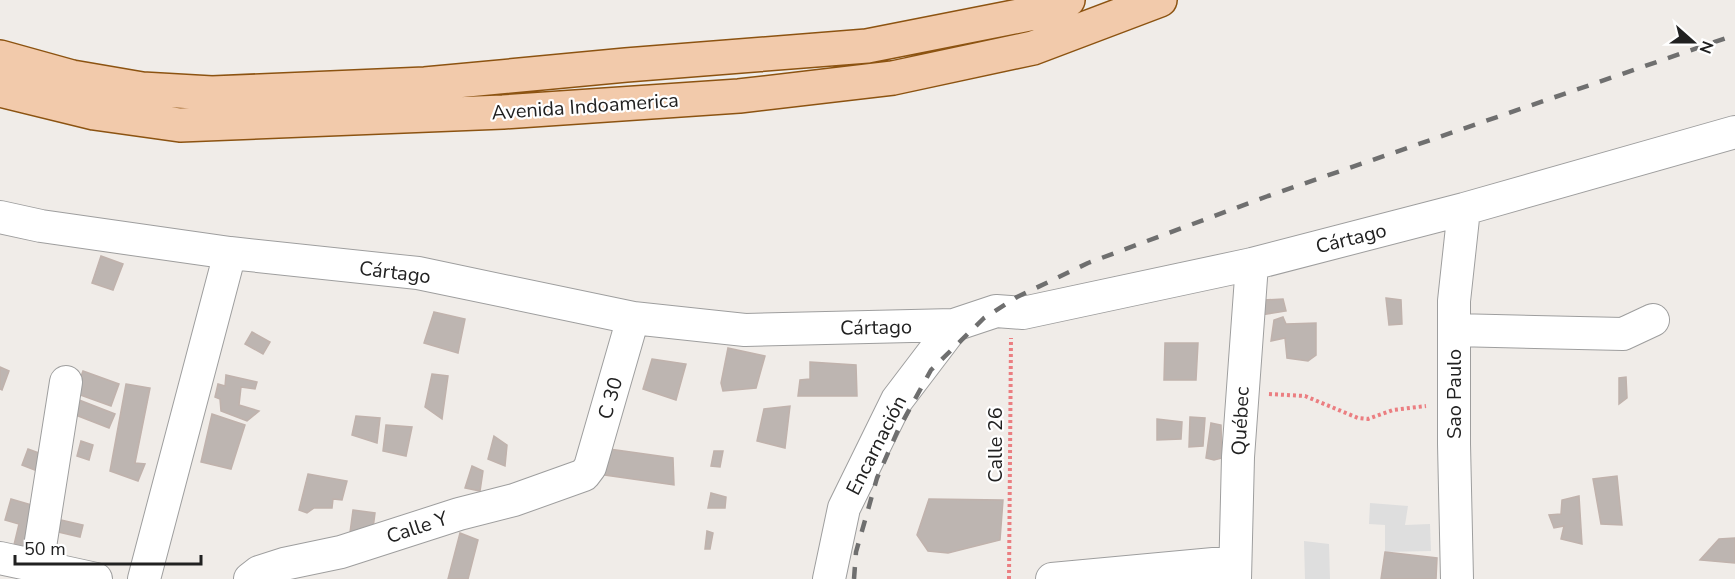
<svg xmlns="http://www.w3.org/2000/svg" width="1735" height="579" font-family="'Nunito Sans',sans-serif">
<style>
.residential{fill:#dedede}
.building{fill:#bdb5b1;stroke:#c0b2ac;stroke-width:1.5}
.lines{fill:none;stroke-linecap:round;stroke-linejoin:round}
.minor-casing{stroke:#9e9e9e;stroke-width:34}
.major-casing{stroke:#8c5311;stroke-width:36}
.path{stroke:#eb7e81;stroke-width:4;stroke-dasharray:3 3;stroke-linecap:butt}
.minor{stroke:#fff;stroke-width:32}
.major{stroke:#f2caab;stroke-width:33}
.rail{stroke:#6f6f6f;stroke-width:4.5;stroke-dasharray:12 12;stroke-linecap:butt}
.labels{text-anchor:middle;stroke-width:4.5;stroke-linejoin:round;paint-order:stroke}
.street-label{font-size:20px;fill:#212121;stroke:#fff}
</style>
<rect width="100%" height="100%" fill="#f0ece8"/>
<path class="residential" d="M1370,503l38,3 -3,19 25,-1 1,27 -46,1v-27l-16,-1z
M1304,541l25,3 1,35h-25z"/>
<path class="building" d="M101,256l22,8 -10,26 -21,-7z
M1386,298l15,2 1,24 -13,1z
M1283,299l3,12 -26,4 4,-15z
M434,312l31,7 -7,34 -34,-10z
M1283,317l3,7 30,-1v32l-8,6 -21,-3 -2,-20 -14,3 3,-21z
M252,332l18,10 -7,12 -18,-10z
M1165,343h33l-2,37h-32z
M728,348l37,8 -9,32 -33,3 -2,-8z
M652,359l34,5 -10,36 -33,-11z
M810,362l46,3 1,31h-59l2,-16 10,-1z
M0,367l9,4 -7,19 -2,-1z
M83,371l36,13 -8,22 -36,-13z
M432,374l16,2 -6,43 -17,-12z
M226,375l31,7 -2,7 -14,-2 -2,18 20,6 -12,10 -26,-10 -1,-12 -5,-2 3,-13 7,2z
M1626,377l1,21 -8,6v-26z
M126,384l24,4 -15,75 10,1 -7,17 -28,-10z
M74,398l41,16 -6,14 -41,-16z
M790,406l-5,42 -28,-7 7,-32z
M212,414l33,11 -14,44 -30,-7z
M356,416l24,2 -3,25 -25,-8z
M1190,417l15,1 -2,28 -14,1z
M1157,419l25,3 -1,17 -24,1z
M1211,423l10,2 1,33 -8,2 -8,-2z
M386,425l26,2 -6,29 -23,-5z
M494,436l13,9 -2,21 -17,-7z
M81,441l12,4 -4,15 -12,-4z
M602,448l71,10 1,27 -76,-11z
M28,449l19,7 -7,16 -18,-7z
M714,451h9l-3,16 -9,-1z
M472,466l11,5 -3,20 -15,-3z
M308,474l39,7 -5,19 -9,-1 -1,9h-18l-7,5 -8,-3z
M1617,476l5,49 -21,-1 -8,-45z
M711,493l15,4 -1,11h-17z
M1579,496l3,48 -21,-5 3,-13 -10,2 -5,-13 12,-1 1,-14z
M11,499l31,9 -13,45 -16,-4 6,-25 -14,-4z
M929,499l74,1 -3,40 -52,13 -20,-2 -11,-16z
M353,510l22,3 -3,23 -23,4z
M61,520l22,5 -3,12 -22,-5z
M707,531l6,2 -3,16h-5z
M460,533l18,7 -10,39h-20z
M1735,538v25l-35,-3 19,-21z
M1385,552l52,6 -1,21h-55z"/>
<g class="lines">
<defs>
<path id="minor" d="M0,217l41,9 189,27 188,20 215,45 112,12 209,-5 42,-14 27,2 229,-49 212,-55 271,-77
M1454,330l169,4 30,-14
M0,558l96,21
M37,566l29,-184
M144,579l86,-326
M250,579l9,-7 25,-8 57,-12 118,-38 55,-14 70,-25 6,-8 43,-149
M829,579l15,-71 53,-108 57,-75
M1052,579l183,-17
M1235,579l3,-122 14,-193
M1457,579l-3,-135v-143l10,-92"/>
<path id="major" d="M0,57l72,20 70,12 70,4 213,-9 201,-19 241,-19 167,-33 34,-13
M0,90l94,23 86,12 323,-13 236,-16 154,-18 140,-30 127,-48"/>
</defs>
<use href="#minor" class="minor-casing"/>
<use href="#major" class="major-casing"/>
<path class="path" d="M1269,394l36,2 53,22 10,1 25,-9 33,-4
M1009,579l2,-241"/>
<use href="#minor" class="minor"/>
<use href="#major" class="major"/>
<path class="rail" d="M854,579l2,-27 21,-74 21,-48 33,-60 53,-52 33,-21 71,-34 180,-67 467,-161"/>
</g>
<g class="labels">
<g class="street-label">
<text transform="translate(585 106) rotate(-4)" y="7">Avenida Indoamerica</text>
<text transform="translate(1351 238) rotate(-14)" y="7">Cártago</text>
<text transform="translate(395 272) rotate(7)" y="7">Cártago</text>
<text transform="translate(876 327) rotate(-1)" y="7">Cártago</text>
<text transform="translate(1454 394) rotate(-90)" y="7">Sao Paulo</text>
<text transform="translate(610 398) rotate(-74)" y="7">C 30</text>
<text transform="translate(1240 421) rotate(-87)" y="7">Québec</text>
<text transform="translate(876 445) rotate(-63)" y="7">Encarnación</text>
<text transform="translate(995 445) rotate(-90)" y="7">Calle 26</text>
<text transform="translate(417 527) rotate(-18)" y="7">Calle Y</text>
</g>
</g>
<g transform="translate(1693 42) rotate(111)" stroke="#ffffff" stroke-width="4.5" paint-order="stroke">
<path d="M0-4.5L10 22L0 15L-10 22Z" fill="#212121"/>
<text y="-9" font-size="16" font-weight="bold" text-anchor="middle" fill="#212121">N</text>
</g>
<path d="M15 555v9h186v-9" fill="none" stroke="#212121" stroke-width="3"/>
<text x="24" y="555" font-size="18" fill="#212121" stroke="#ffffff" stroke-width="4.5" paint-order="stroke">50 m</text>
</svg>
